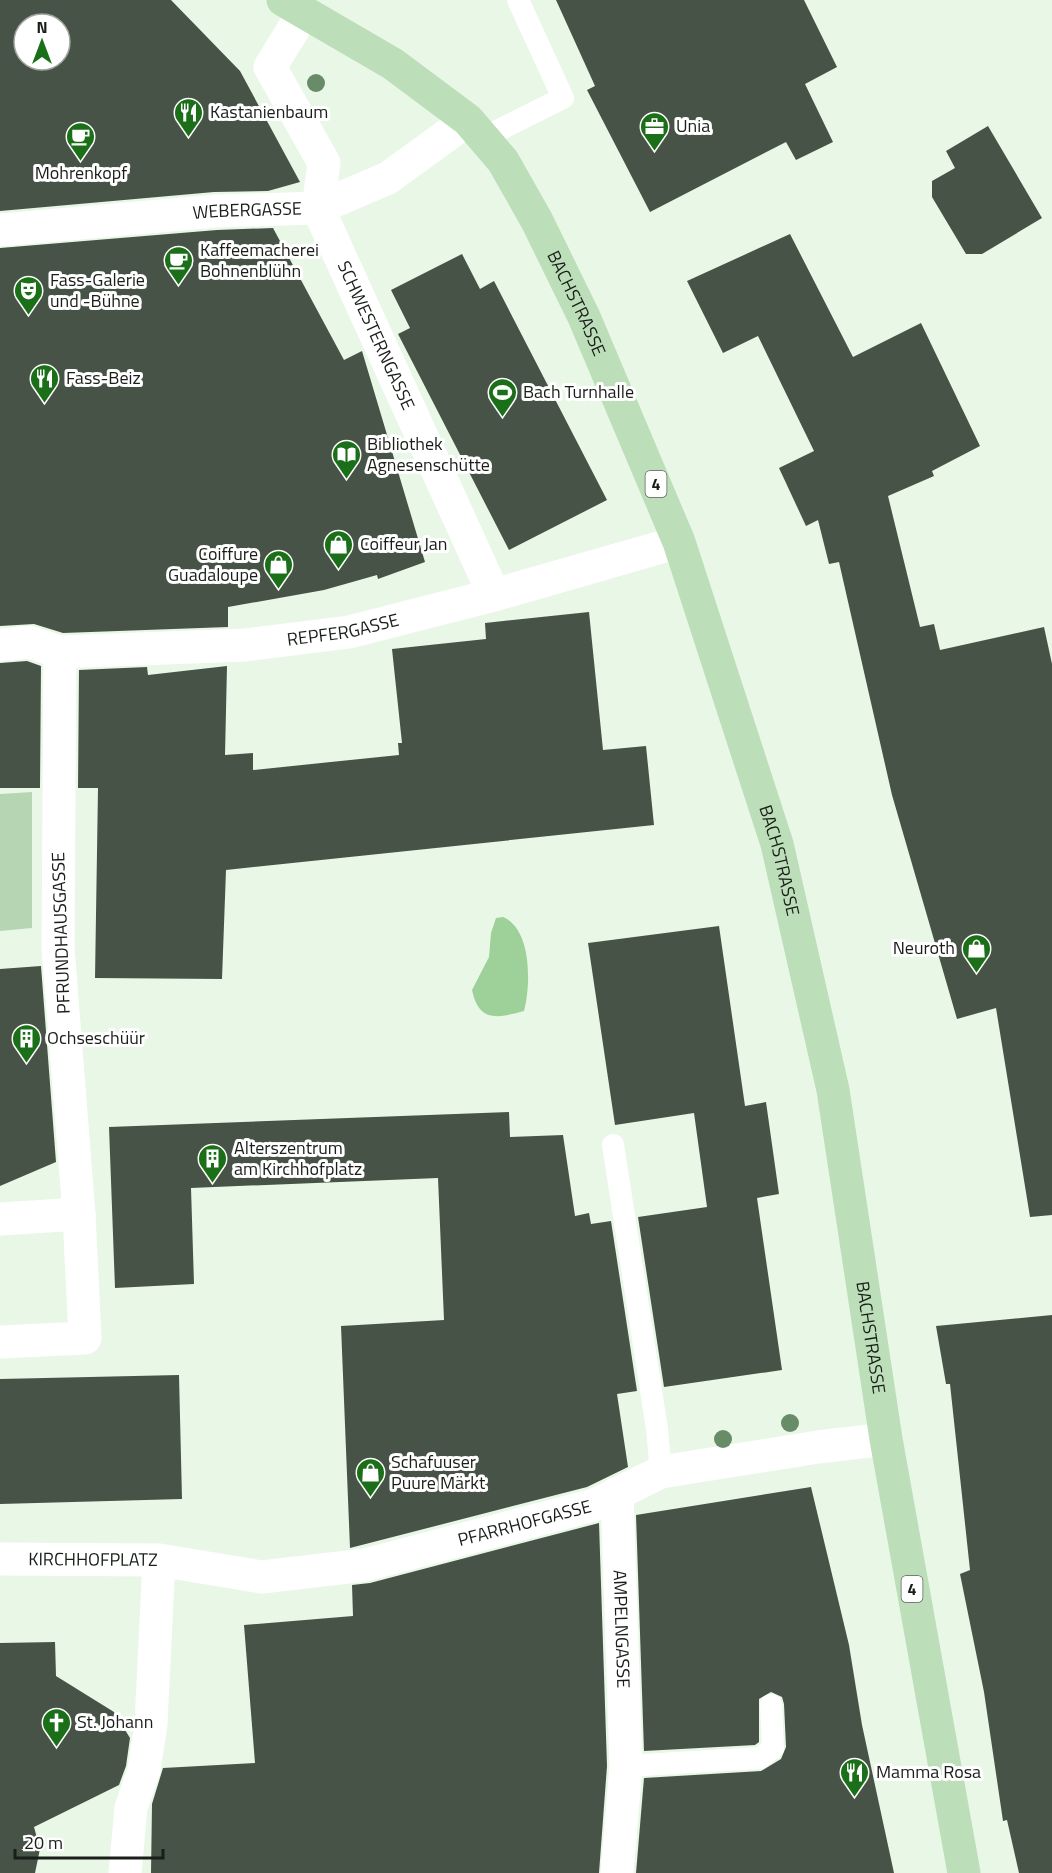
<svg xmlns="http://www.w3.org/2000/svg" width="1052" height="1873" font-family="'Titillium Web',sans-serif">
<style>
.green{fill:#b6d6b3}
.water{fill:#9ed099}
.building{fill:#475346;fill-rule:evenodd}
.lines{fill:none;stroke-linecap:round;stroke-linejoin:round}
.service{stroke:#fff;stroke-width:22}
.pedestrian{stroke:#fff;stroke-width:33}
.minor{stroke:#fff;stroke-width:33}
.primary{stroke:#bcdfb9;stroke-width:33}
.tree{fill:#698c68}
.labels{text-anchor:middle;stroke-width:6;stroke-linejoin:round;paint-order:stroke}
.shield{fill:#fff;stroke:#5e625e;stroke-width:1.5}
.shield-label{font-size:16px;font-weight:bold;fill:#191e19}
.poi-label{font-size:18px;fill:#191e19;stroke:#fff;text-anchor:start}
.street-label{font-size:18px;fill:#191e19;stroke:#fff}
</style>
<rect width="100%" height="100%" fill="#e9f7e7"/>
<path class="green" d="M32,792v136l-32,3v-137z"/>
<path class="water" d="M503,917c29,12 28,68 21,94 -26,7 -45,12 -52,-21l17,-33 2,-24 5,-15z"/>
<path class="building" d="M0,0h171l69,71 60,111 -32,9 -54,1 -214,19zM24,24h36v36h-36z
M556,0h248l33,67 -32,17 28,58 -37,18 -10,-18 -136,70 -63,-122 8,-4z
M988,126l54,92 -60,36h-16l-34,-57v-16l23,-13 -9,-17z
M273,228l71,132 18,-9 63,211 -47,17 -1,-4 -53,15 -96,17v20l-165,6 -29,-9 -34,2v-378l217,-18z
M790,234l63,123 68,-34 59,123 -48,25 2,5 -46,20 32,131 14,-3 6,26 104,-23 8,37v551l-22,2 -34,-209 -39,11 -65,-224 -53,-233 -10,2 -11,-44 -12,6 -27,-58 35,-17 -56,-115 -35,17 -36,-72z
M462,254l18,35 14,-8 113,219 -98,50 -111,-216 12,-6 -19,-38z
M589,612l14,138 43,-4 8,79 -428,45 -4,109 -127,-1 3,-190h-20l1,-118 68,-3 1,8 79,-9 -2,89 28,-2v17l146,-15 -1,-12h4l-10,-94 94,-10 -1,-16z
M27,661l14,5 -1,122h-40v-125z
M719,926l26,180 21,-4 13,92 -22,4 25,172 -118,17 -26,-170 69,-10 -13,-94 -79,12 -27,-182z
M41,966l15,196 -56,24v-217z
M509,1112l1,25 53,-2 12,81 14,-3 2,11 20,-3 26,170 -20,3 11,73 -41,20 -237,61 -9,-222 103,-6 -6,-142 -247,10 3,96 -79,4 -6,-161z
M1052,1315v558h-33l-12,-53 -4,1 -19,-129 -24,-118 10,-4 -20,-186h-4l-10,-58z
M179,1375l3,124 -182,5v-125z
M811,1487l38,158 13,80 32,148h-258l8,-95 117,-7 20,-12 5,-12 -2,-43 -2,-7 -11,-5 -12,7v43l-4,3 -111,6 -8,-236z
M599,1523l8,243 -8,107h-448l1,-69 11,-36 92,-5 -11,-138 109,-9 -1,-31 18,-2z
M55,1642l1,34 58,36 16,26 -4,28 -7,19 -85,42 6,22 -5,24h-35v-230z"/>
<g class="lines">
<path class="service" d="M483,138l80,-40 -45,-98
M613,1145l44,284 4,43
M626,1766l134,-8 13,-10 -2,-43"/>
<g class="pedestrian">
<path id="s1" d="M0,230l216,-19 102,-3 6,-45 -54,-96 34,-55"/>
<path d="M125,1873l6,-65 13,-38 7,-46 8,-164"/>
</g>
<g class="minor">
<path id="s2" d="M468,120l-80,58 -70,30 176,387"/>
<path id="s3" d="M0,645l29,-3 31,10 185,-7 104,-13 145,-37 185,-53"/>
<path d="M0,1219l79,-5"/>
<path d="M0,1342l85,-4 -6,-124 -21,-266 2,-296"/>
<path id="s4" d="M617,1493l9,273 -9,107"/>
<path id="s5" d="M0,1559l159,1 103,17 103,-12 229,-60 67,-33 157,-25 68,-8"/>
</g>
<path class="primary" id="s6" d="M283,0l110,64 75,56 35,41 34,60 47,96 95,225 98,302 56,246 53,349 78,434"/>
</g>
<g class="tree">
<circle cx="316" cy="83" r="9"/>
<circle cx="790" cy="1423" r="9"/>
<circle cx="723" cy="1439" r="9"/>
</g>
<defs>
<symbol id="restaurant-pin" viewBox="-11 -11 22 30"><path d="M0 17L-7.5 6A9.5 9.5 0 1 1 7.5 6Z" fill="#1a6f18" stroke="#fff"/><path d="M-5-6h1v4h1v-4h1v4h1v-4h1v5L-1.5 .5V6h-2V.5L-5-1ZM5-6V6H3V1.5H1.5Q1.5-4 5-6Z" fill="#fff"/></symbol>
<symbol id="office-pin" viewBox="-11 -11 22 30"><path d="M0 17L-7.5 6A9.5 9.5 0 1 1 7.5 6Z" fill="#1a6f18" stroke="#fff"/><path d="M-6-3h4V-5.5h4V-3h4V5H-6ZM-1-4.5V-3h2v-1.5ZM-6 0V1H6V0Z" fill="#fff"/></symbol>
<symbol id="cafe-pin" viewBox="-11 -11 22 30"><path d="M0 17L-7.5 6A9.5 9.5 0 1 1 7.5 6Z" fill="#1a6f18" stroke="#fff"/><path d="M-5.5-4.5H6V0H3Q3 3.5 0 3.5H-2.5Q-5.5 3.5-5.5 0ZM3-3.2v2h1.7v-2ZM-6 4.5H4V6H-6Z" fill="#fff"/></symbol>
<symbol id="theatre-pin" viewBox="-11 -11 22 30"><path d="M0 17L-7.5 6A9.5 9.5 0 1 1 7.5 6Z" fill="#1a6f18" stroke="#fff"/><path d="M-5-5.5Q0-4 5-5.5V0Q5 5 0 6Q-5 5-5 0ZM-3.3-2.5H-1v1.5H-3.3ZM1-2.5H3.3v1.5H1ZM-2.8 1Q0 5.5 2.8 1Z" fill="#fff"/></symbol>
<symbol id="stadium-pin" viewBox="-11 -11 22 30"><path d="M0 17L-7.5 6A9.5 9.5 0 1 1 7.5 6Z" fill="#1a6f18" stroke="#fff"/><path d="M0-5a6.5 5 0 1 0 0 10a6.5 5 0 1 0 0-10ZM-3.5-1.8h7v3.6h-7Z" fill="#fff"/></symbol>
<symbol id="library-pin" viewBox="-11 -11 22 30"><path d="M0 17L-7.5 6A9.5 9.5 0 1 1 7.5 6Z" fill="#1a6f18" stroke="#fff"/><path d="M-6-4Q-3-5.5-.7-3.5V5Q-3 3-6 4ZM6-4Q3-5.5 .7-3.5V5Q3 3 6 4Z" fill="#fff"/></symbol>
<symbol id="shop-pin" viewBox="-11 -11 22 30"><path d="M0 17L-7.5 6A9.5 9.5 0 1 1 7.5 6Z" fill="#1a6f18" stroke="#fff"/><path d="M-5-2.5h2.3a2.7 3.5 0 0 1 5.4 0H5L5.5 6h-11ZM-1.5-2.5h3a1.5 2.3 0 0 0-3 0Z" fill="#fff"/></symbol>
<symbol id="building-pin" viewBox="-11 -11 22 30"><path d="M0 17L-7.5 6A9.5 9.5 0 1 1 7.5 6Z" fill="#1a6f18" stroke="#fff"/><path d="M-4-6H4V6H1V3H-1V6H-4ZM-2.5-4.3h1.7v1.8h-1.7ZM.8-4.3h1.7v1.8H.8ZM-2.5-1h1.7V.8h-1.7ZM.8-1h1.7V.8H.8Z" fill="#fff"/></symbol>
<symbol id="church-pin" viewBox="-11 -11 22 30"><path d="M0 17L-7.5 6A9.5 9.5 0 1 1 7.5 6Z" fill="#1a6f18" stroke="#fff"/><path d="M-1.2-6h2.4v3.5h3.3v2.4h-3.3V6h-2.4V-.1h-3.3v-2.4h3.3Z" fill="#fff"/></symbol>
</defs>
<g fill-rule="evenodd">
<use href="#restaurant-pin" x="172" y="96" width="33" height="45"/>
<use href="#office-pin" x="638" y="110" width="33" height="45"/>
<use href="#cafe-pin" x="64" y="120" width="33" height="45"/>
<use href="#cafe-pin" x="162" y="244" width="33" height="45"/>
<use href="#theatre-pin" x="12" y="274" width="33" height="45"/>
<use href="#restaurant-pin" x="28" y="362" width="33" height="45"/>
<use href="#stadium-pin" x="486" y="376" width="33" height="45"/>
<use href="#library-pin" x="330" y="438" width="33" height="45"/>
<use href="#shop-pin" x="322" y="528" width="33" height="45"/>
<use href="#shop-pin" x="262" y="548" width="33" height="45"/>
<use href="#shop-pin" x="960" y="932" width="33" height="45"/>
<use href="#building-pin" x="10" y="1022" width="33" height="45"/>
<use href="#building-pin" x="196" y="1142" width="33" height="45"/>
<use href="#shop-pin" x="354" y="1456" width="33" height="45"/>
<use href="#church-pin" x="40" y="1706" width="33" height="45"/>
<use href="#restaurant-pin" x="838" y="1756" width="33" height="45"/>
</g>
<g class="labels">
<g class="shield">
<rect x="645.5" y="471" width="21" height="26" rx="4.5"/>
<rect x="901.5" y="1576" width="21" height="26" rx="4.5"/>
</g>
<g class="shield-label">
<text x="656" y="490">4</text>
<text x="912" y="1595">4</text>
</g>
<g class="poi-label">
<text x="210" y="118">Kastanienbaum</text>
<text x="676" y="132">Unia</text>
<text x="81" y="179" text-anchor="middle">Mohrenkopf</text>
<text x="200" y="256">Kaffeemacherei<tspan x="200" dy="21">Bohnenblühn</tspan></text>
<text x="50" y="286">Fass-Galerie<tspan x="50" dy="21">und -Bühne</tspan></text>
<text x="66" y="384">Fass-Beiz</text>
<text x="523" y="398">Bach Turnhalle</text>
<text x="367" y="450">Bibliothek<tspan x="367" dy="21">Agnesenschütte</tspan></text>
<text x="360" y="550">Coiffeur Jan</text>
<text x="258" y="560" text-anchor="end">Coiffure<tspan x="258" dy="21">Guadaloupe</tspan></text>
<text x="955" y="954" text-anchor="end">Neuroth</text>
<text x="47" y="1044">Ochseschüür</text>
<text x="234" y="1154">Alterszentrum<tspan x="234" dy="21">am Kirchhofplatz</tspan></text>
<text x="391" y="1468">Schafuuser<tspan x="391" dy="21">Puure Märkt</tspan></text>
<text x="77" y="1728">St. Johann</text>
<text x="876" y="1778">Mamma Rosa</text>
</g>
<g class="street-label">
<text dy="6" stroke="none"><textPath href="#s1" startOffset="248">WEBERGASSE</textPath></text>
<text dy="6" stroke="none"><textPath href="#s6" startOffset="435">BACHSTRASSE</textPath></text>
<text dy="6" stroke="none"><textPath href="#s2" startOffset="315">SCHWESTERNGASSE</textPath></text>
<text dy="6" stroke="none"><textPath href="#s3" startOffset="346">REPFERGASSE</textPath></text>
<text dy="6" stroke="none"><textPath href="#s6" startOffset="1029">BACHSTRASSE</textPath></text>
<text transform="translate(61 933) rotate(-92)" y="6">PFRUNDHAUSGASSE</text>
<text dy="6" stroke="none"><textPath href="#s6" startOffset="1515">BACHSTRASSE</textPath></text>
<text dy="6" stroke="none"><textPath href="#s5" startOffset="532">PFARRHOFGASSE</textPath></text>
<text dy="6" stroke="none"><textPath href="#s5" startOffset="93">KIRCHHOFPLATZ</textPath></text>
<text dy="6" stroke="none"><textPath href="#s4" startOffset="136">AMPELNGASSE</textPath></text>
</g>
</g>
<g transform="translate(42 42)"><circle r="28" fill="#ffffff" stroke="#a3a5a3" stroke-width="1.5"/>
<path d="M0-4.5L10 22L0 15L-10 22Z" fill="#1a6f18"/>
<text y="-9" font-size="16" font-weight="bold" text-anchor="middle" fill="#191e19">N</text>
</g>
<path d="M15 1849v9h148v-9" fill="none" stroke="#191e19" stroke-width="3"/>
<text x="24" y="1849" font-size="18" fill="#191e19" stroke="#ffffff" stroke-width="4.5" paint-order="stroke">20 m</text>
</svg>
